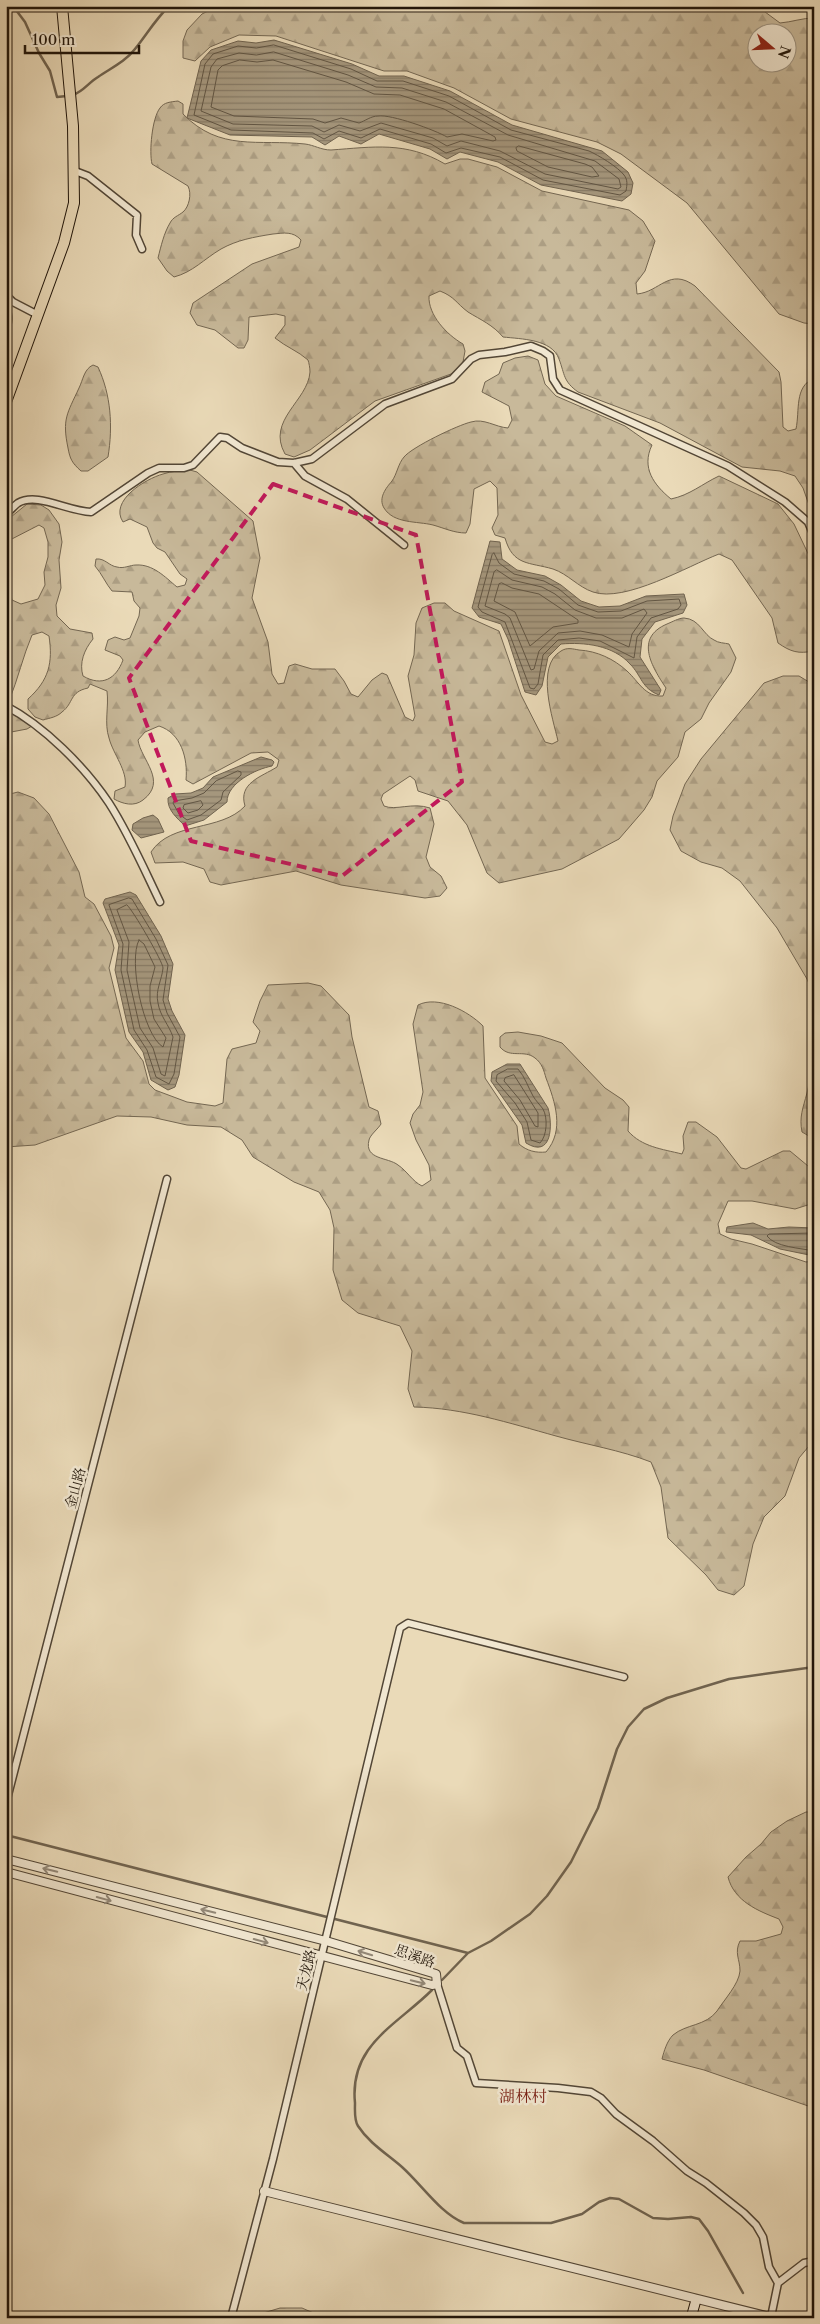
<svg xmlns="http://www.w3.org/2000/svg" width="820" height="2324" font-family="'Libre Caslon Text','Noto Serif SC',serif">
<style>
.forest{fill:url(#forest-firs);stroke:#746752;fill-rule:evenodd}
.water{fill:url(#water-rules);stroke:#70634f}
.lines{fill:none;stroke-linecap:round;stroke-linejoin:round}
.shore{stroke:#625644;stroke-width:1}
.stream{stroke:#70634f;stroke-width:2.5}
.minor-casing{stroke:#524636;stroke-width:9}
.tertiary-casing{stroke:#524636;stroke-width:10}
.secondary-casing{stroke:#20150a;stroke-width:11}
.primary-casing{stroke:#20150a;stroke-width:12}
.minor{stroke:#f1e7d1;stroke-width:6}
.tertiary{stroke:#f1e7d1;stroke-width:8}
.secondary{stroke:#f1e7d1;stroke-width:9}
.primary{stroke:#eadab8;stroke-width:10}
.oneway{stroke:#938877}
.marked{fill:none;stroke:#c2185b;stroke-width:4;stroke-dasharray:10 6;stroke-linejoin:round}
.labels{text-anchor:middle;stroke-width:5;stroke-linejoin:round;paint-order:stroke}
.street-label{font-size:14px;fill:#20150a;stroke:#f1e7d1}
.quarter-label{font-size:16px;fill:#7a1f14;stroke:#f1e7d1}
</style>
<defs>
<pattern id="forest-firs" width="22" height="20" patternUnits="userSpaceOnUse" patternTransform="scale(1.25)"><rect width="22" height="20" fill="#c8b99a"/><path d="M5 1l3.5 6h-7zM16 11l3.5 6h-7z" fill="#ac9e83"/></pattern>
<pattern id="water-rules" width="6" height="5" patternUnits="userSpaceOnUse" patternTransform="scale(1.25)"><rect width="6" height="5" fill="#a5977d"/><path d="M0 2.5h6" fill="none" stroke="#867a65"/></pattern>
</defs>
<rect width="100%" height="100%" fill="#eadab8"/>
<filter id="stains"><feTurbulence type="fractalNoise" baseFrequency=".004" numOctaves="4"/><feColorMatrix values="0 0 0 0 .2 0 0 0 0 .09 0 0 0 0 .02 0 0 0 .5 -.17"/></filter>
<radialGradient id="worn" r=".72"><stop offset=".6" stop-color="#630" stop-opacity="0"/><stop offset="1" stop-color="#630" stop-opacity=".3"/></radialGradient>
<path class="forest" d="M275,6h482l23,17c12,-1 22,-5 34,-5v306l-10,-1 -25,-9 -92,-111 -66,-49 -24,-12 -86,-23 -57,-31 -47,-17h-23l-108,-35 -37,-1 -29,12 -15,14 -12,-3v-17l4,-11 15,-16 12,-6 12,-1 13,3zM788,32v30h-30v-30z
M178,101l5,3v10c37,38 75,25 122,30 9,1 16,6 26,6 42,-3 75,-9 114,14l15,-5h8l29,8 45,24 87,19 14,11 12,20 -10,30 -9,12 1,11c23,-2 32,-27 58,-8l84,86 2,10 2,45 5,4 8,-2c4,-19 -2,-42 18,-51v141l-11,-31 -8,-12 -15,-5 -38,-4 -82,-44 -82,-31c-15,-11 -13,-17 -19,-33 -7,-20 -38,-20 -56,-22 -10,-12 -22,-17 -35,-25 -12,-9 -13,-15 -28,-21l-11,5c-1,19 18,39 34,48l2,7 -2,11 -12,12 -76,27 -65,49 -16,7 -9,-3c-19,-34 23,-53 25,-82 0,-4 -1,-9 -2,-12 -10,-9 -22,-13 -33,-22l10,-13v-9l-9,-2 -27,3 -1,23 -4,8h-6l-23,-18 -18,-5 -7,-12 3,-10 59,-39 47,-17 2,-7c-8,-9 -17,-7 -28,-6 -19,3 -36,6 -52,15 -17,10 -28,23 -47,28l-7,-6 -9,-13c3,-12 6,-25 12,-35 3,-6 8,-7 13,-11 6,-5 9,-18 5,-26l-36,-22c-3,-12 0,-46 8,-56 4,-6 11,-6 18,-7z
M6,300c7,12 10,22 0,34z
M528,356l10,4 7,24 11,12 69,30 27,19c-11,23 2,40 19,54 19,-4 31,-15 48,-23l59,28 16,20 20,42v85c-16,3 -23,1 -36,-8l-6,-25 -40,-58 -13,-6c-31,12 -94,49 -126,38 -15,-5 -25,-18 -40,-23 -24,-7 -40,-3 -48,-31l-10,-3 -3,-7 6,-13 -1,-27 -7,-7 -16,8 -4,35 -4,9c-12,0 -22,-5 -33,-8 -16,-4 -39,-1 -49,-17 -6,-10 2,-20 8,-27 5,-7 6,-17 12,-24 8,-10 54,-32 67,-35 13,-4 24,5 37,6l4,-8 -3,-14 -27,-14 3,-10 14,-8 4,-11 12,-5z
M93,365l5,2c13,28 15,59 10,90l-20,14h-7c-9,-8 -11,-12 -13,-23 -6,-29 -1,-34 11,-60 4,-8 5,-19 14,-23z
M190,470l7,2 56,49 7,37 -8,40 16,44 4,32 6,10 6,-1 5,-17 6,-2 17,5h23l9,12 7,13 7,3 14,-17 10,-7 5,2 18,42 8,4 2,-5 -7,-40 6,-21 2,-32 6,-15 12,-5h11l9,8 45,20 22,64 24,47 7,2 6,-3c-5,-22 -23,-75 3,-90 6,-4 12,-2 18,-1 18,1 35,9 48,21 12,11 18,26 36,25l3,-8c-14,-21 -32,-50 1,-64 5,-2 12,-6 17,-6 16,1 19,17 30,22 4,3 11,3 15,4l7,14 -5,14 -22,31 -8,16 -16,13 -7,25 -21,24 -5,16 -8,13 -25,29 -57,30 -63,14 -12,-10 -20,-48 -19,-24 -30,-10 -3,-11 -5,-4 -27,18 -2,5 3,7c12,5 28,-4 46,2l4,16 -8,33 4,10 11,9 6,12 -7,8 -15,2 -84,-13 -45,-14 -75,14 -11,-3 -6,-13 -21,-7 -28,1 -4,-11c20,-31 70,-20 94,-46 -7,-23 16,-29 32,-39l2,-7 -11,-8 -17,1 -58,31 -7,-4c2,-22 -5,-47 -27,-54l-14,6 -7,8c3,20 30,41 5,60 -9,7 -20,4 -29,-1l1,-8 10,-4c3,-16 -12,-33 -16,-49 -5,-15 0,-31 -2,-47l-17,-7 -2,4c-19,4 -14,15 -26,24 -5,5 -12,6 -19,8l-8,-3 -7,-8v-10c21,-19 25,-36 21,-63l-7,-4 -10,3c-9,21 -14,44 -23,66l-3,-1v-109l4,1 2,8 9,4 17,-5 7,-14 -1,-13 4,-15v-15l-4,-14 -5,-3 -33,17v-21l21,-17 14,1 8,5 10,14 3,18 -3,18 2,28 -5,17 1,11 13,13 22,4 1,6c-9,11 -14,24 -10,37 19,11 33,3 40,-16l-3,-4 -15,-6 3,-10 7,-3 9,3 6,-2 9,-22 1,-8 -6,-7 -2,-9 -20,-1c-6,-7 -10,-17 -17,-25l1,-7c9,-1 13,7 21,8 7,2 13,-2 19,-2 17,-1 29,12 41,22l8,-2 2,-6 -7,-5 -15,-22 -8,-4 -4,-5 -6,-16 -17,-8 -7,3c-14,-21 22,-43 40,-48 8,-3 18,-3 27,-4z
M783,676h16l15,9v311l-7,-17 -30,-51 -37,-47 -18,-13 -21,-6 -20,-11 -11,-21 3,-14 12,-32 16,-25 63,-76z
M6,710l19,10 7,6 -5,3 -21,4z
M18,792l16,6 15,16 30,58 6,25 9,7 17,32 3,12 -5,20 17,70 17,23 6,23 6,6 32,12 28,4 8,-3 4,-44 5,-10 24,-6 4,-12 -7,-9 7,-21 8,-16 40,-2 13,3 28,29 3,22 17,70 9,4 3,13c-3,5 -11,11 -12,16 -5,20 19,17 29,25 9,6 14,16 24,21l9,-6 -2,-15 -13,-25 -6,-17 3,-9 7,-9 3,-13 -10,-68 5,-19c20,-10 50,6 65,21l2,52 32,48 2,18c8,7 17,9 27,8 19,-22 9,-50 0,-74 -2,-7 -4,-15 -11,-20 -11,-9 -25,1 -35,-11v-10l5,-4 13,-1 23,4 21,7 43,45 18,12 6,7 -1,24c14,16 34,18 54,23l2,-5 -1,-13 5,-14h8l21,15 24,31 5,1 37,-18h7l24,20v32l-19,6 -43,-8h-24l-10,23 2,10 11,5 21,5 54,18 8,-1v179l-15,18 -14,38 -21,21 -11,27 -9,42 -10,9 -16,-5 -12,-15 -38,-37 -7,-51 -10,-25c-31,-12 -63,-17 -95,-26 -47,-13 -93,-28 -142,-29l-6,-18 4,-38 -12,-25 -42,-13 -16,-13 -9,-30 1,-42 -4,-18 -11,-18 -25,-10 -41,-25 -11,-17 -21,-13 -34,-2 -36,-8 -34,-1 -82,29 -29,2v-352z
M814,1071v68l-12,-7c-3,-15 1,-24 5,-39 2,-8 2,-15 7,-22z
M806,1812h8v296l-110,-38 -42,-11c2,-8 5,-18 11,-24 13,-11 33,-9 44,-24 7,-11 22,-27 23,-40 0,-12 -6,-18 0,-30h16l25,-7 2,-7 -4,-8c-21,-8 -45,-18 -51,-42l18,-20 15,-13 10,-12 16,-11z
M280,2308h22l23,10h-67l2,-4z"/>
<path class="water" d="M274,40l78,24 27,12h25l46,15 62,34 90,26 26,21 5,11 -2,11 -9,7 -81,-16 -43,-23 -38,-10 -13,7 -17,-10 -51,-15 -18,10 -22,-8 -14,9 -13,-8 -82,-2 -43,-17 14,-57 10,-11 27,-9 18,2z
M490,541l10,1 2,17 15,11 28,6 16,9 20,16 18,6 21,-1 26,-10 38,-2 3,11 -4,8 -28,9 -13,17 -2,18 21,33 -2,5c-18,-7 -17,-19 -29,-31 -17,-19 -46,-22 -69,-20l-13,13 -6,29 -6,9 -11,-3 -17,-53 -7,-15 -22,-7 -7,-9z
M261,757l11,3 2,2 -2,4c-16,3 -45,17 -45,36l-23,18 -19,6c-8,-8 -18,-16 -17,-28l7,-4 16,-1 12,-5 10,-11z
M153,815l5,4 6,13 -23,6 -9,-8 1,-6 10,-6z
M130,892l6,3 25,41 12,28 -5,35 4,12 13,24 -6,40 -4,12 -7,3 -17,-10 -8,-28 -14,-20 -14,-62 4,-25 -16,-42 2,-4z
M507,1064h13l28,44c5,17 4,51 -22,35l-4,-18 -31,-44 1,-9z
M753,1223l15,6 21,-2 25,1v28l-34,-7 -29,-14 -25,-3 1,-5z"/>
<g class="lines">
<path class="shore" d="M274,45l77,24 26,12h26l46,15 62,34 78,21c9,4 29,16 35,24 4,5 3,10 2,16l-6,4 -77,-15 -43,-23 -39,-9 -15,5 -15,-9 -51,-15 -19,9 -22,-7 -15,8 -11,-6 -82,-3 -37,-15 11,-51 8,-10 25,-8 18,2z
M274,52l74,23 28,12 26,1 44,14 62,33 87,26 24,18 2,8 -3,2 -73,-15 -45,-23 -39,-10 -14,5 -14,-8 -52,-15 -21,8 -21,-6 -15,7 -12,-6 -79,-2 -32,-13 10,-44 6,-8 22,-6 17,2z
M240,60l17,2 16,-2 73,22 28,12 26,1 44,14 51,28 1,3 -3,1 -31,-7 -15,3c-12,-7 -56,-23 -69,-21 -7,0 -13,5 -19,7l-18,-5 -16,5 -12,-4 -79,-3 -23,-9 7,-37 4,-4z
M519,146l66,18 7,3 7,9 -7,1 -44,-10 -31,-16 -1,-3z
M494,553l5,10 15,11 30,7 15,8 19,16 20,7 23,-1 26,-10 32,-2 2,6 -3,4 -27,9 -14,19 -3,21 -34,-17 -21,-3 -21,2 -15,15 -5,29 -4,5 -4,-1 -25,-66 -23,-10 -4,-5 14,-52z
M497,570l15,10 30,7 13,7 20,16 21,8h26l22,-9 3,4 -15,21 -3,13 -27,-12 -22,-4 -22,2 -19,18 -5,18 -3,1 -21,-52 -5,-4 -20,-8 9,-34z
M502,583l10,5 27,6 39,26v3l-25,4 -23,19 -15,-34 -21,-11 5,-17z
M238,771l3,1v3l-18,17 -2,8 -20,15 -14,5 -8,-6 -6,-11 1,-2 18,-3 12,-5 12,-12z
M201,801l2,4 -5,5 -10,3 -5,-5 1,-3z
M129,898l3,1 24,40 12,26 -5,35 4,13 13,24 -6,37 -5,10 -13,-7 -9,-27 -13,-20 -13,-60 2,-26 -14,-39z
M127,905c6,5 36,57 36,63 -1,12 -8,22 -5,35 2,13 11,22 15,34l-8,39 -4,-2 -8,-26 -13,-20 -13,-58 2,-28 -12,-32z
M139,940l5,4 11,23 -5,19v15l4,18 12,19 -3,9c-20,-12 -35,-87 -24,-107z
M508,1069h10c7,8 10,18 15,27 3,5 7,9 10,13 5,9 4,27 -3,34l-9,-3 -4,-18 -12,-19 -19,-22 1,-6z
M514,1075l24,38v14l-3,-1 -15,-26 -16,-19 1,-3z
M814,1233l-45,1 -2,2c8,11 33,12 47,15"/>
<path class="stream" d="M13,6l12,16 14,31 11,18 7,26 10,-1
M73,95c11,-4 15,-12 25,-18 13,-9 27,-15 37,-28 12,-15 20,-29 34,-43
M6,1835l462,118
M442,1980l26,-27 23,-12 39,-27 17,-18 24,-34 27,-54 19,-59 11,-22 16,-18 23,-11 62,-19 85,-12
M432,1990c-35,35 -83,55 -77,113 0,7 -1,17 3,23 11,17 29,28 44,41 20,18 39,47 62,56h87l31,-9 17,-12 11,-4 9,1 34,19 15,1 23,-2 8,2 9,12 35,62"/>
<defs>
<path id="minor" d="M75,171l13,5 49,39 -1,20 6,14
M6,295l7,7 25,13
M294,463l11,13 42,23 57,46
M6,514c4,-3 8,-8 12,-11 19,-11 49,8 73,9l57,-39 11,-5h25l9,-3 27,-28 7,1 15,10 36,14 16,1 18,-4 73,-55 67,-25 19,-20 8,-4 26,-3 26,-6 12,5 7,5 3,23 7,11 168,76 57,36 23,20 6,14
M6,706c38,20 79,61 103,97 20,31 35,66 51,99
M6,1803l161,-624
M437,1984l20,64 10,8 9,27 82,5 33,4 10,6 15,16 37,27 34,30 19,12 38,30 12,12 7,12 6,30 9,16 -7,34
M778,2283l26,-20 10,-2
M231,2318l42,-159 127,-531 8,-5 216,54"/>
<path id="tertiary" d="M6,1859l320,82 110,33 1,10 -5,1 -426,-113
M264,2191l510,127"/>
<path id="secondary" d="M691,2318l5,-18"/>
<path id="primary" d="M6,402l58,-159 10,-40 -1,-77 -11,-120"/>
</defs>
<use href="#minor" class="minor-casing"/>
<use href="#tertiary" class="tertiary-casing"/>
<use href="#secondary" class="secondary-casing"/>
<use href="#primary" class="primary-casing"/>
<use href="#minor" class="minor"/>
<use href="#tertiary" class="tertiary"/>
<use href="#secondary" class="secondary"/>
<use href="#primary" class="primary"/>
</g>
<defs><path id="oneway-shaft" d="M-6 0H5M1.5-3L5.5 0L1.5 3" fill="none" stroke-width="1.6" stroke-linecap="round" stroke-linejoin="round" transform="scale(1.25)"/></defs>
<g class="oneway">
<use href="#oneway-shaft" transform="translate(50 1870) rotate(-166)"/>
<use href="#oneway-shaft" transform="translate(104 1899) rotate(15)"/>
<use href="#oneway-shaft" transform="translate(208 1911) rotate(-166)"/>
<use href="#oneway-shaft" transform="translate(261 1941) rotate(15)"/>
<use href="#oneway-shaft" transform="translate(365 1953) rotate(-163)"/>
<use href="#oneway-shaft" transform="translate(418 1982) rotate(14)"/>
</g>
<path class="marked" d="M273,484l143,51 46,247 -120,94 -151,-35 -62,-163z"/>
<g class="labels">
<g class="street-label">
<text transform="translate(75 1488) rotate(-75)" y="5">金山路</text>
<text transform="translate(415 1956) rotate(20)" y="5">思溪路</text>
<text transform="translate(306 1970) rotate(-76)" y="5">天龙路</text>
</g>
<g class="quarter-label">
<text x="523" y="2102">湖林村</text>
</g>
</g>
<rect width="820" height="2324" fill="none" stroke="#eadab8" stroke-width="25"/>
<rect x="8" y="8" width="805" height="2309" fill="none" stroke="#20150a" stroke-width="2.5"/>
<rect x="12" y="12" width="795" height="2299" fill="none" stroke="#20150a"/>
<g transform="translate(772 48) rotate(109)"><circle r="24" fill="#f1e7d1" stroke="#9d9381"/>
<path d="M0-4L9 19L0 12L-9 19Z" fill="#8f2418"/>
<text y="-8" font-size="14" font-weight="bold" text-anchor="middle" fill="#20150a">N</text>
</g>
<path d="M25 45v8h114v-8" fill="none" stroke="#20150a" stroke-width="2.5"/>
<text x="32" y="45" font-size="15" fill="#20150a" stroke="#f1e7d1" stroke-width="4" paint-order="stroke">100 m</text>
<rect width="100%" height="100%" filter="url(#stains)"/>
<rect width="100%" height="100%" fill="url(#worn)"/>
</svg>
